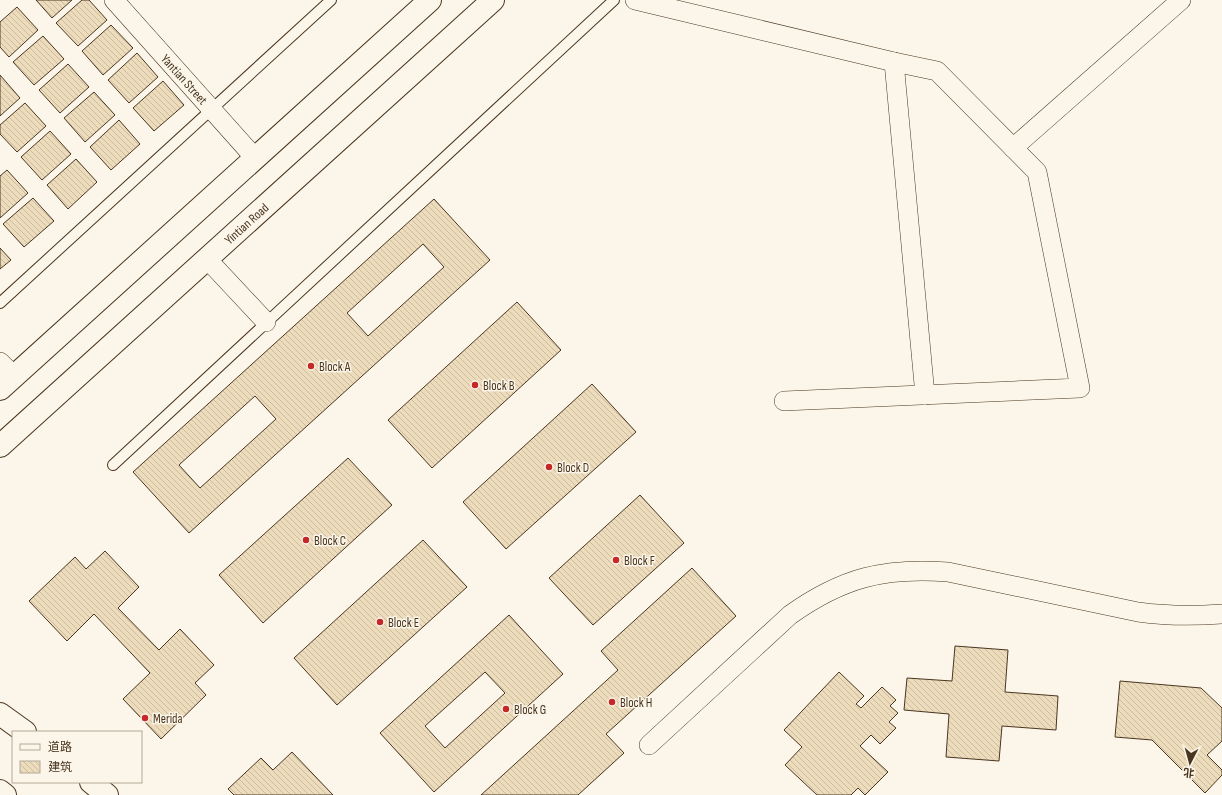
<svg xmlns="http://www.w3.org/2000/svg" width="1222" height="795" font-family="'Sofia Sans Condensed','Noto Sans SC',sans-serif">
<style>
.building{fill:url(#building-back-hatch);stroke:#4a3520;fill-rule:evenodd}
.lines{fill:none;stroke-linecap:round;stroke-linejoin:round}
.lane-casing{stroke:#4a3520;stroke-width:12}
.street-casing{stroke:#4a3520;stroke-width:20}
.secondary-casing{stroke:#4a3520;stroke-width:24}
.primary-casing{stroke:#4a3520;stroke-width:24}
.lane{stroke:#fbf6e9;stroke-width:10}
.street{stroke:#fbf6e9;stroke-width:19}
.secondary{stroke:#fbf6e9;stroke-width:22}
.primary{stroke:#fbf6e9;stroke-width:22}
.poi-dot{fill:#c62828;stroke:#fbf6e9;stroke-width:1.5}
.labels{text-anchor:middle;stroke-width:3;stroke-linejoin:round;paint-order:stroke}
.street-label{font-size:13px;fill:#4a3520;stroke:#fbf6e9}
.poi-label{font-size:13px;fill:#4a3520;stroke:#fbf6e9;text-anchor:start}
</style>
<defs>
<pattern id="building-back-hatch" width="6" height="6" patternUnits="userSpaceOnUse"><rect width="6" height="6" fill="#ecdcbc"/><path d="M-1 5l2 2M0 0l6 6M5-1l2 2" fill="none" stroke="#ccbda1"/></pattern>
</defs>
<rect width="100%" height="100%" fill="#fbf6e9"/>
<path class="building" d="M36,0h36l-20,18z
M82,0h7l18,20 -29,26 -22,-23z
M17,7l21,23 -29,27 -9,-10v-25z
M111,25l22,23 -30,27 -21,-24z
M43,36l21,23 -30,26 -21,-23z
M137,53l21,24 -29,26 -21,-23z
M68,64l21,23 -29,26 -21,-23z
M0,75l20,23 -20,18z
M163,81l21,24 -30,26 -21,-23z
M94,92l21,23 -30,27 -21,-24z
M25,103l21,23 -29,26 -17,-18v-9z
M119,120l21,24 -29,26 -21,-23z
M50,131l21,23 -29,26 -21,-23z
M76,159l21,23 -29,27 -21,-24z
M7,170l21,23 -28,25v-42z
M33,198l21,23 -30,26 -21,-23z
M434,199l56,61 -301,273 -56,-61zM423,244l21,23 -76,69 -21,-23zM255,396l21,23 -76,69 -21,-23z
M0,248l11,12 -11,9z
M517,302l44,48 -129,118 -44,-48z
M592,384l44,48 -130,117 -43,-47z
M348,458l44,47 -129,118 -44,-48z
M640,495l44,48 -91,82 -44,-47z
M423,540l44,47 -130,118 -43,-47z
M105,551l34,36 -21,21 41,42 21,-21 34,36 -19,18 11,12 -45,44 -38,-40 27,-26 -56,-59 -27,27 -38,-40 46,-44 11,12z
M692,568l44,48 -130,118 18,19 -46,42h-97l137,-125 -17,-19z
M509,615l54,59 -129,118 -54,-59zM485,672l20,21 -60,55 -20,-22z
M955,646l53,4 -3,42 53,4 -2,34 -54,-4 -3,35 -53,-4 3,-43 -45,-4 3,-32 45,3z
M839,672l25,24 -8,8 5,4 21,-21 14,13 -6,6 8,7 -9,9 7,6 -16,16 -9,-9 -11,11 28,26 -23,23 -7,-7 -7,7h-34l-32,-30 17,-18 -18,-17z
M1120,681l81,7 21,20v33l-15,14 15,15v5l-17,18 -53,-53 -37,-3z
M292,752l41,43h-99l-6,-6 33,-31 12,12z"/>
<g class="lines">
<defs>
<path id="lane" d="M0,303l331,-303
M113,465l501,-465"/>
<g id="street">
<path id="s1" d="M114,0l141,158"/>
<path d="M635,0l259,62 43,9 100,101 43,216 -296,13"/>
<path d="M894,62l31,333"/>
<path d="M1013,148l168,-148"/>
<path d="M207,259l59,63"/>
<path d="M0,362l14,14"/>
<path d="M649,745l141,-130c52,-37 94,-48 158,-43l190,40c28,4 55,4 84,2"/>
</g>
<g id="secondary">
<path d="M0,389l430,-389"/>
<path id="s2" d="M0,446l493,-446"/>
</g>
<path id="primary" d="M0,714l25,18
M91,782l16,13
M0,791l5,4"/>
</defs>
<use href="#lane" class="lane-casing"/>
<use href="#street" class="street-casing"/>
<use href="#secondary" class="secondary-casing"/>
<use href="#primary" class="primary-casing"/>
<use href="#lane" class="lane"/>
<use href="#street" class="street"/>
<use href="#secondary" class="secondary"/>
<use href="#primary" class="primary"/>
</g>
<g class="poi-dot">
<circle cx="311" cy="366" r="4"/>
<circle cx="475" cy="385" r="4"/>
<circle cx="549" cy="467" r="4"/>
<circle cx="306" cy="540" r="4"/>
<circle cx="616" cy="560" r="4"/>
<circle cx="380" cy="622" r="4"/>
<circle cx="612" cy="702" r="4"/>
<circle cx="506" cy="709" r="4"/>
<circle cx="145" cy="718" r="4"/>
</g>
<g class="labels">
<g class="street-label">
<text dy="5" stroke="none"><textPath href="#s1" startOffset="106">Yantian Street</textPath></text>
<text dy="5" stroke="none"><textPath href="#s2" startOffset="332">Yintian Road</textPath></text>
</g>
<g class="poi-label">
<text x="319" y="371">Block A</text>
<text x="483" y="390">Block B</text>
<text x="557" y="472">Block D</text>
<text x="314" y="545">Block C</text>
<text x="624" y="565">Block F</text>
<text x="388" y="627">Block E</text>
<text x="620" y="707">Block H</text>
<text x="514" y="714">Block G</text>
<text x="153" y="723">Merida</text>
</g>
</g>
<rect x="12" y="731" width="130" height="52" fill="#fbf6e9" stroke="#b4a999"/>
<rect x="20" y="744" width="20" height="6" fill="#fbf6e9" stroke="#b4a999"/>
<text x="48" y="751" font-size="12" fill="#4a3520">道路</text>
<rect x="20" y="761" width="20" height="12" fill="url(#building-back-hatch)" stroke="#b4a999"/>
<text x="48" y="771" font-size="12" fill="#4a3520">建筑</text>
<g transform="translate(1190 763) rotate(186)" stroke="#fbf6e9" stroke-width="3" paint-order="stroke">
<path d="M0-3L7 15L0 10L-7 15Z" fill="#4a3520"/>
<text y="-6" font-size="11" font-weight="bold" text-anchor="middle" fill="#4a3520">北</text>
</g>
</svg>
